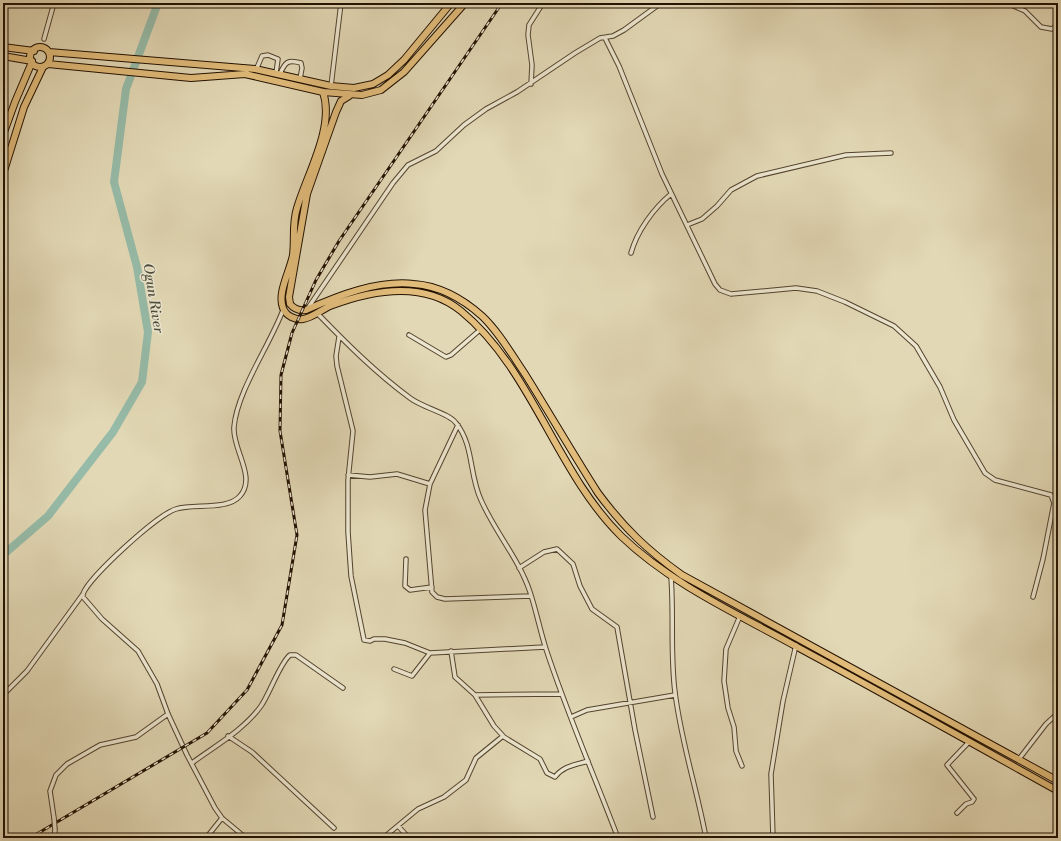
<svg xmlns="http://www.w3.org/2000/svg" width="1061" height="841" font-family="'Libre Bodoni',serif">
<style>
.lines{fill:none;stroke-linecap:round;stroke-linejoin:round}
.river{stroke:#96bba8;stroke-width:8}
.minor-casing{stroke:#53432f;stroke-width:5.5}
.primary-casing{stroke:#231102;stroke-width:8}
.trunk-casing{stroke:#231102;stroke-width:8}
.minor{stroke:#ece6cf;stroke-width:3.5}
.primary{stroke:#e1bc7a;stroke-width:6}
.trunk{stroke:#e1bc7a;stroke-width:6}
.rail-casing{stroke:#231102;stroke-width:3}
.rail{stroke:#ece6cf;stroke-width:1.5;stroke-dasharray:4.5;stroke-linecap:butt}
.minor-bridge-casing{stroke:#53432f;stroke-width:5.5;stroke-linecap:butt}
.minor-bridge{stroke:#ece6cf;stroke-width:3.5}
.labels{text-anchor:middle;stroke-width:3;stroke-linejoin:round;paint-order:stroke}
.water-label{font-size:14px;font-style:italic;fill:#4b4c3c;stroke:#ece6cf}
</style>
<rect width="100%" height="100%" fill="#e2d8b5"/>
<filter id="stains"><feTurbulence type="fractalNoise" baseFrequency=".005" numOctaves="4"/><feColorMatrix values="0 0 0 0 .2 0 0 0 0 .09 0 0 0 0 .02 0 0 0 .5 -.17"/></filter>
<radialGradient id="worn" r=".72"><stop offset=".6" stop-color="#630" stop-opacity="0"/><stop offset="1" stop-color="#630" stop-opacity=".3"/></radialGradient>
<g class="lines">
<path class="river" d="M3,555l45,-39 65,-84 29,-50 6,-50 -11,-65 -23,-85 12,-93 32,-86"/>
<defs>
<path id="minor" d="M1007,3l18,8 16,16 11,2 6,-5
M605,38l14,28 43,108 53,110 5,6 11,4 65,-6 21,3 28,11 49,24 22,20 24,41 14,33 31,53 10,7 56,15 3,8 -11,56 -10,38
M44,39l10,-36
M256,70l6,-14 6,-1 10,4 -2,14
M280,74c5,-12 8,-15 21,-11l1,5 -2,11
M531,84l1,-19 -4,-30 1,-10 14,-22
M331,86l10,-83
M687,225l15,-6 15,-13 14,-16 26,-14 89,-21 45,-2
M631,253c6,-22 23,-45 40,-59
M308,308l85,-125 15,-18 28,-14 28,-26 22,-16 31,-17 58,-39 25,-15 13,-2 11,-6 37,-27
M317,313c29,30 59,60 93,85 13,10 39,15 46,25 18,22 13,52 25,77 14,32 38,59 49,92 6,18 10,38 16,57 21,64 48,126 72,189
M409,335l37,22 5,-2 30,-26
M339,337l-3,19 1,10 16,65 -5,49v52l3,44 13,64 6,1 4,-2h11l20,4 25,10 115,-6
M458,425l-28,59 -5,26 7,82 5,5 8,2 86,-3
M348,475l22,2 27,-3 33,10
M406,559l-1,27 5,4 22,-3
M519,568l25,-16 13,-3 16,15 7,22 12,23 25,18 18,103 18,87
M671,577c3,38 -1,77 4,115 6,50 22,97 31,146
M740,616l-14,33 -2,32 4,27 6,19 2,24 6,15
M451,651l4,26 20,18 19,31 10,11 36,22 7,14 8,4c8,-11 20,-12 33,-16
M394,669l18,7 18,-23
M3,695l24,-24 56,-77
M475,695l86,-1
M571,717l16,-7 88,-15
M228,736l24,16 82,76
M1019,759l27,-35 12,-11
M192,763c23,-17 52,-33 69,-57 9,-13 19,-43 29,-51h6l47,33
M957,813l9,-9 6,-2 2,-3 -27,-34 22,-23
M54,818l-4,-27 6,-16 11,-11 33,-19 36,-8 32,-23
M398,826l11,12
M54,838l1,-8
M206,838l16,-20
M246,838l-24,-20 -7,-10 -28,-53 -19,-41 -11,-30 -19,-33 -36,-32 -19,-22v-3c6,-17 74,-79 93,-85 17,-6 51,2 64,-13 17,-19 -8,-47 -6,-69 3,-36 36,-82 49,-117
M383,838l35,-29 26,-12 22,-17 10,-22 27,-22
M773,838l-2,-64 12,-73 13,-56"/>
<path id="primary" d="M323,92c12,35 -16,82 -26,116 -5,15 -2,31 -4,47 -3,16 -16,38 -10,53 3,8 12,12 20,11 9,-1 18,-9 27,-13 42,-16 93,-26 131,5 71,58 95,161 160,225 51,49 117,78 178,112 87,47 173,95 259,143
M349,96l-8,5 -5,11 -29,82 -18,103 1,7c4,5 9,7 16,6 33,-15 72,-30 108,-26 26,2 49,15 68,32 17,16 30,39 43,58 25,40 48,80 73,119 26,35 49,57 84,82l376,206
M3,135l12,-33 17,-40
M3,174l21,-67 19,-40"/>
<path id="trunk" d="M3,47l31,4
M30 57a10 10 0 1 1 20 0a10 10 0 1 1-20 0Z
M49,52l206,17 76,17 23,2 19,-4 15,-9 16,-15 47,-57
M3,56l29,5
M48,64l143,14 54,-4 78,18 39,3 19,-5 23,-18 61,-69"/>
</defs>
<use href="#minor" class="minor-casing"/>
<use href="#primary" class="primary-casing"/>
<use href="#trunk" class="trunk-casing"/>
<use href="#minor" class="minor"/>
<use href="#primary" class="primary"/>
<use href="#trunk" class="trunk"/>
<defs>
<path id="rail" d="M30,838l177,-105 40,-43 35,-65 15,-90 -17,-104 1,-56 11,-42 24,-53 23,-39 163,-238"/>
</defs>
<use href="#rail" class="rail-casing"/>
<use href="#rail" class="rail"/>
<defs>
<path id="minor-bridge" d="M54,818l1,12"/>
</defs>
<use href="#minor-bridge" class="minor-bridge-casing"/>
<use href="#minor-bridge" class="minor-bridge"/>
</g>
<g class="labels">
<g class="water-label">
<text transform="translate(154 298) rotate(81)" y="5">Ogun River</text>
</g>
</g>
<rect width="1061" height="841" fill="none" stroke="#e2d8b5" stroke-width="16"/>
<rect x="4" y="4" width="1053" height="833" fill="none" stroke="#231102" stroke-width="2"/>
<rect x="8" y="8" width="1045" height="825" fill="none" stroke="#231102"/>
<rect width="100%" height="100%" filter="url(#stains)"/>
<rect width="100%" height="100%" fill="url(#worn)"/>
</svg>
